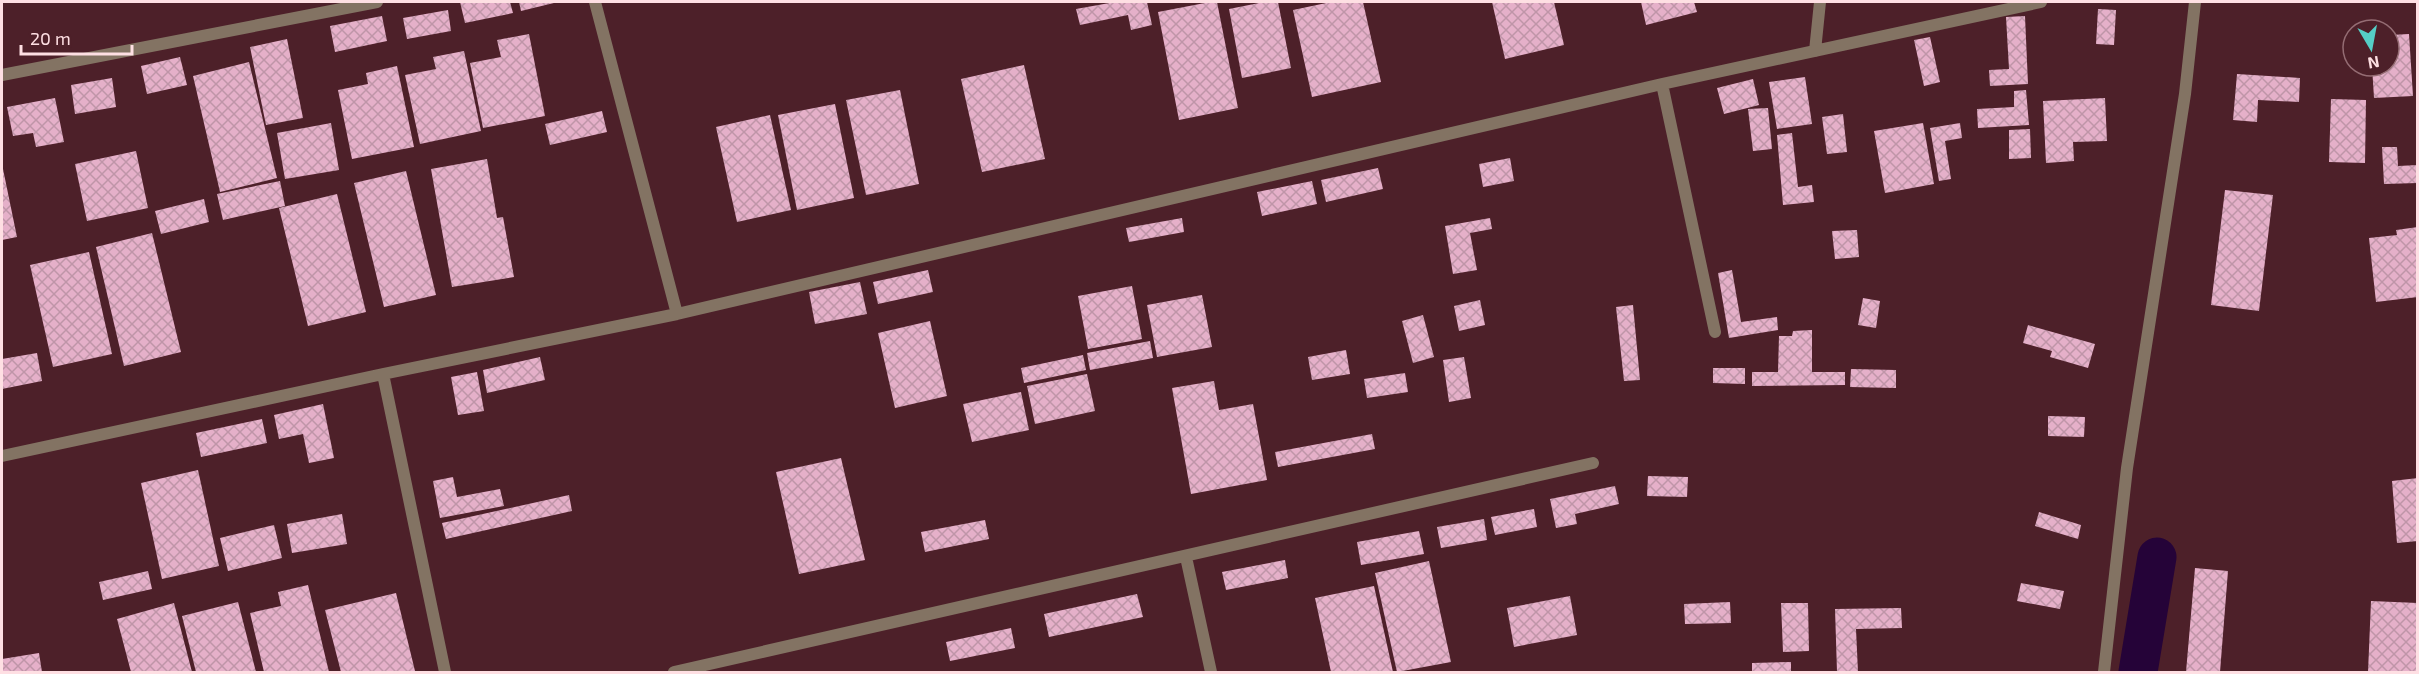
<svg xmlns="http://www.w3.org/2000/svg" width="2419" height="674" font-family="'Exo 2',sans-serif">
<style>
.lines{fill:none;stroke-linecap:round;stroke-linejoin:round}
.canal{stroke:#250338;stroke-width:39}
.building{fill:url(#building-cross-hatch)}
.minor{stroke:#837363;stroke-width:12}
.tertiary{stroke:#837363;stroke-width:12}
</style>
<defs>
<pattern id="building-cross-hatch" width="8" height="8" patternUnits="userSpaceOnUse" patternTransform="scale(1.5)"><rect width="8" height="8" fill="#e5b0c9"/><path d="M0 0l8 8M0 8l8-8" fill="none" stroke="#bf95a8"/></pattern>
</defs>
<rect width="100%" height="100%" fill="#4d2029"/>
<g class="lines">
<path class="canal" d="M2138,672l19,-115"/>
</g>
<path class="building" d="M460,2h50l3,11 -48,10z
M519,2h39l-37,9z
M1115,2h32l5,23 -21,5 -3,-15 -48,10 -4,-16z
M1210,2h7l21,106 -59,12 -21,-108z
M1264,2h14l13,66 -49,10 -13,-69z
M1331,2h32l18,80 -69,15 -19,-87z
M1492,2h62l10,43 -59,14z
M1641,2h53l3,10 -51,13z
M2098,9l18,1 -2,35 -18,-1z
M448,10l3,21 -44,8 -4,-21z
M382,16l5,25 -52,11 -5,-26z
M2025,16l3,68 -38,2 -1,-16 20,-1 -3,-52z
M529,34l16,82 -62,12 -13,-65 31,-6 -4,-17z
M2409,34l4,62 -39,2 -2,-32h17v-31z
M1930,37l10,45 -16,4 -10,-46z
M287,39l16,79 -37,7 -16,-78z
M464,51l17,80 -61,13 -15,-69 31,-6 -3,-12z
M180,57l7,28 -40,9 -6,-28z
M249,62l28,116 -57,14 -27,-116z
M1024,65l21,94 -63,13 -21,-93z
M397,66l17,81 -62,12 -14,-69 30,-6 -2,-11z
M2237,74l63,4 -1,24 -41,-2 -1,22 -24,-2z
M1805,77l7,47 -35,5 -8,-47z
M112,78l4,29 -41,7 -4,-29z
M1753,79l6,26 -35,9 -7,-26z
M900,90l19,94 -53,11 -20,-95z
M2026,90l3,35 -51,3 -1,-19 37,-2v-16z
M55,98l9,44 -28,5 -3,-14 -20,3 -6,-29z
M2105,98l2,43 -34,1 1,19 -28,2 -3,-62z
M2331,99l35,1 -1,63 -36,-1z
M835,104l19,94 -57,12 -19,-95z
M1768,108l4,41 -19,2 -5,-42z
M602,111l5,21 -57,13 -5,-21z
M1843,114l4,38 -20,2 -5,-37z
M770,115l21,95 -54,12 -21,-95z
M331,123l8,47 -54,9 -8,-46z
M1923,123l11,61 -49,9 -11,-62z
M1960,123l2,15 -17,3 6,38 -12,2 -9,-53z
M2030,129l1,29 -22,1v-29z
M1792,133l6,54 14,-2 2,17 -31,3 -6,-70z
M2382,147h15l1,19 20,-1v18l-34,1z
M136,151l12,57 -61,13 -12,-57z
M1510,158l4,23 -31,6 -4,-23z
M487,159l10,59 6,-1 11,60 -62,10 -21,-118z
M1378,168l5,21 -57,13 -5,-22z
M3,169l14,68 -15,3v-71z
M406,171l30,124 -52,12 -30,-124z
M280,181l5,25 -62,14 -6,-26z
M1312,181l5,23 -55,12 -5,-24z
M2225,190l48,5 -14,116 -48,-6z
M337,194l29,118 -58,14 -29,-118z
M204,199l5,23 -48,12 -6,-23z
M1182,218l2,14 -55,10 -3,-14z
M1490,218l2,11 -22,4 7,37 -24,4 -8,-48z
M2418,227v70l-42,5 -7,-64 28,-3 -1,-5z
M1857,230l2,27 -24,2 -3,-28z
M152,233l29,119 -57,14 -28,-119z
M89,252l23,102 -59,13 -23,-102z
M928,270l5,22 -55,12 -5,-22z
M1732,270l9,52 36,-5 1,13 -49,8 -11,-65z
M860,282l7,32 -52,10 -6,-32z
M1132,286l10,53 -54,10 -10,-53z
M1202,295l10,52 -55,10 -10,-52z
M1863,298l17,3 -4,27 -18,-3z
M1480,300l5,25 -26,6 -5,-25z
M1633,305l7,75 -16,1 -8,-74z
M1423,315l11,42 -21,6 -11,-42z
M930,321l17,75 -52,12 -17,-75z
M2028,325l67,19 -7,24 -38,-11 2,-6 -29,-8z
M1812,330v42h33v13l-93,1v-14h26l1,-36h13l1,-5z
M1150,341l3,17 -63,12 -3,-17z
M1346,350l4,24 -38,6 -4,-23z
M37,353l5,28 -40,8v-30z
M1083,355l3,15 -62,13 -3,-15z
M540,357l5,23 -58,13 -4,-23z
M1464,357l7,41 -22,4 -6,-42z
M1713,368h32v16l-32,-1z
M1851,369l45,1v18l-46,-1z
M477,372l7,39 -26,4 -7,-38z
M1405,373l3,19 -41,6 -3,-19z
M1087,374l8,37 -60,13 -8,-38z
M1214,381l5,29 34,-6 14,76 -76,14 -19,-106z
M1021,392l8,38 -57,12 -9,-38z
M323,404l11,54 -25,5 -6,-29 -24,5 -5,-24z
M2048,416l37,1 -1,20 -36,-1z
M262,419l5,24 -66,14 -5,-24z
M1372,434l3,15 -97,18 -3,-15z
M841,458l24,102 -66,14 -23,-102z
M198,470l21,96 -57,13 -21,-96z
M1648,476l40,1 -1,20 -40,-1z
M453,477l4,20 43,-8 4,17 -64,12 -7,-37z
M2418,478v63l-21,2 -5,-62z
M1615,486l4,18 -44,10 2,10 -21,4 -6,-29z
M569,495l3,16 -126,28 -4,-16z
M1534,509l3,18 -42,8 -4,-18z
M2039,512l42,13 -3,14 -43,-13z
M342,514l5,30 -55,9 -5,-29z
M1484,519l3,21 -46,8 -4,-21z
M985,520l4,19 -64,13 -4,-20z
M274,525l8,33 -54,13 -8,-33z
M1419,531l5,23 -63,11 -4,-23z
M1285,560l3,18 -62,12 -4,-18z
M1429,561l22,101 -54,10 -22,-99z
M2195,568l33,3 -8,101h-34z
M148,571l4,18 -49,11 -4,-18z
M2021,583l43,8 -4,18 -43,-8z
M308,585l21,87h-65l-14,-59 31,-7 -3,-14z
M1374,586l19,86h-62l-16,-74z
M396,593l19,78 -74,1 -16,-62z
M1137,594l6,23 -94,20 -5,-23z
M1570,596l7,39 -63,12 -7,-39z
M2371,601l47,2v69h-50z
M238,602l18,70h-60l-14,-56z
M1730,602l1,21 -46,1 -1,-20z
M174,603l18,69h-61l-14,-53z
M1781,603h27l1,48 -26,1z
M1901,608l1,20 -46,1 2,43h-21l-2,-63z
M1011,628l4,20 -65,13 -4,-19z
M39,653l3,19h-40v-13z
M1791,662v10h-39v-9z"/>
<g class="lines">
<path class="minor" d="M595,2l82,312
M1815,51l5,-49
M2,75l375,-73
M1662,84l53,248
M383,374l62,298
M2,456l381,-82 294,-60 985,-230 379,-82
M1186,557l25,115
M674,672l919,-209"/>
<path class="tertiary" d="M2104,672l23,-204 58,-374 10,-92"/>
</g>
<rect width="2419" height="674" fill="none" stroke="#fedfe3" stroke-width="6"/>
<g transform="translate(2371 48) rotate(170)"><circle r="28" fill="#4d2029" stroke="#946c73" stroke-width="1.5"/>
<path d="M0-4.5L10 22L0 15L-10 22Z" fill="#55cec6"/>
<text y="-9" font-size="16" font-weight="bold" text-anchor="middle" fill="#fedfe3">N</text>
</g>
<path d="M21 45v9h111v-9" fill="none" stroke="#fedfe3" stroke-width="3"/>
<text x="30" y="45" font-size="18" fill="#fedfe3" stroke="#4d2029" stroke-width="4.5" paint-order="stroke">20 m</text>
</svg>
